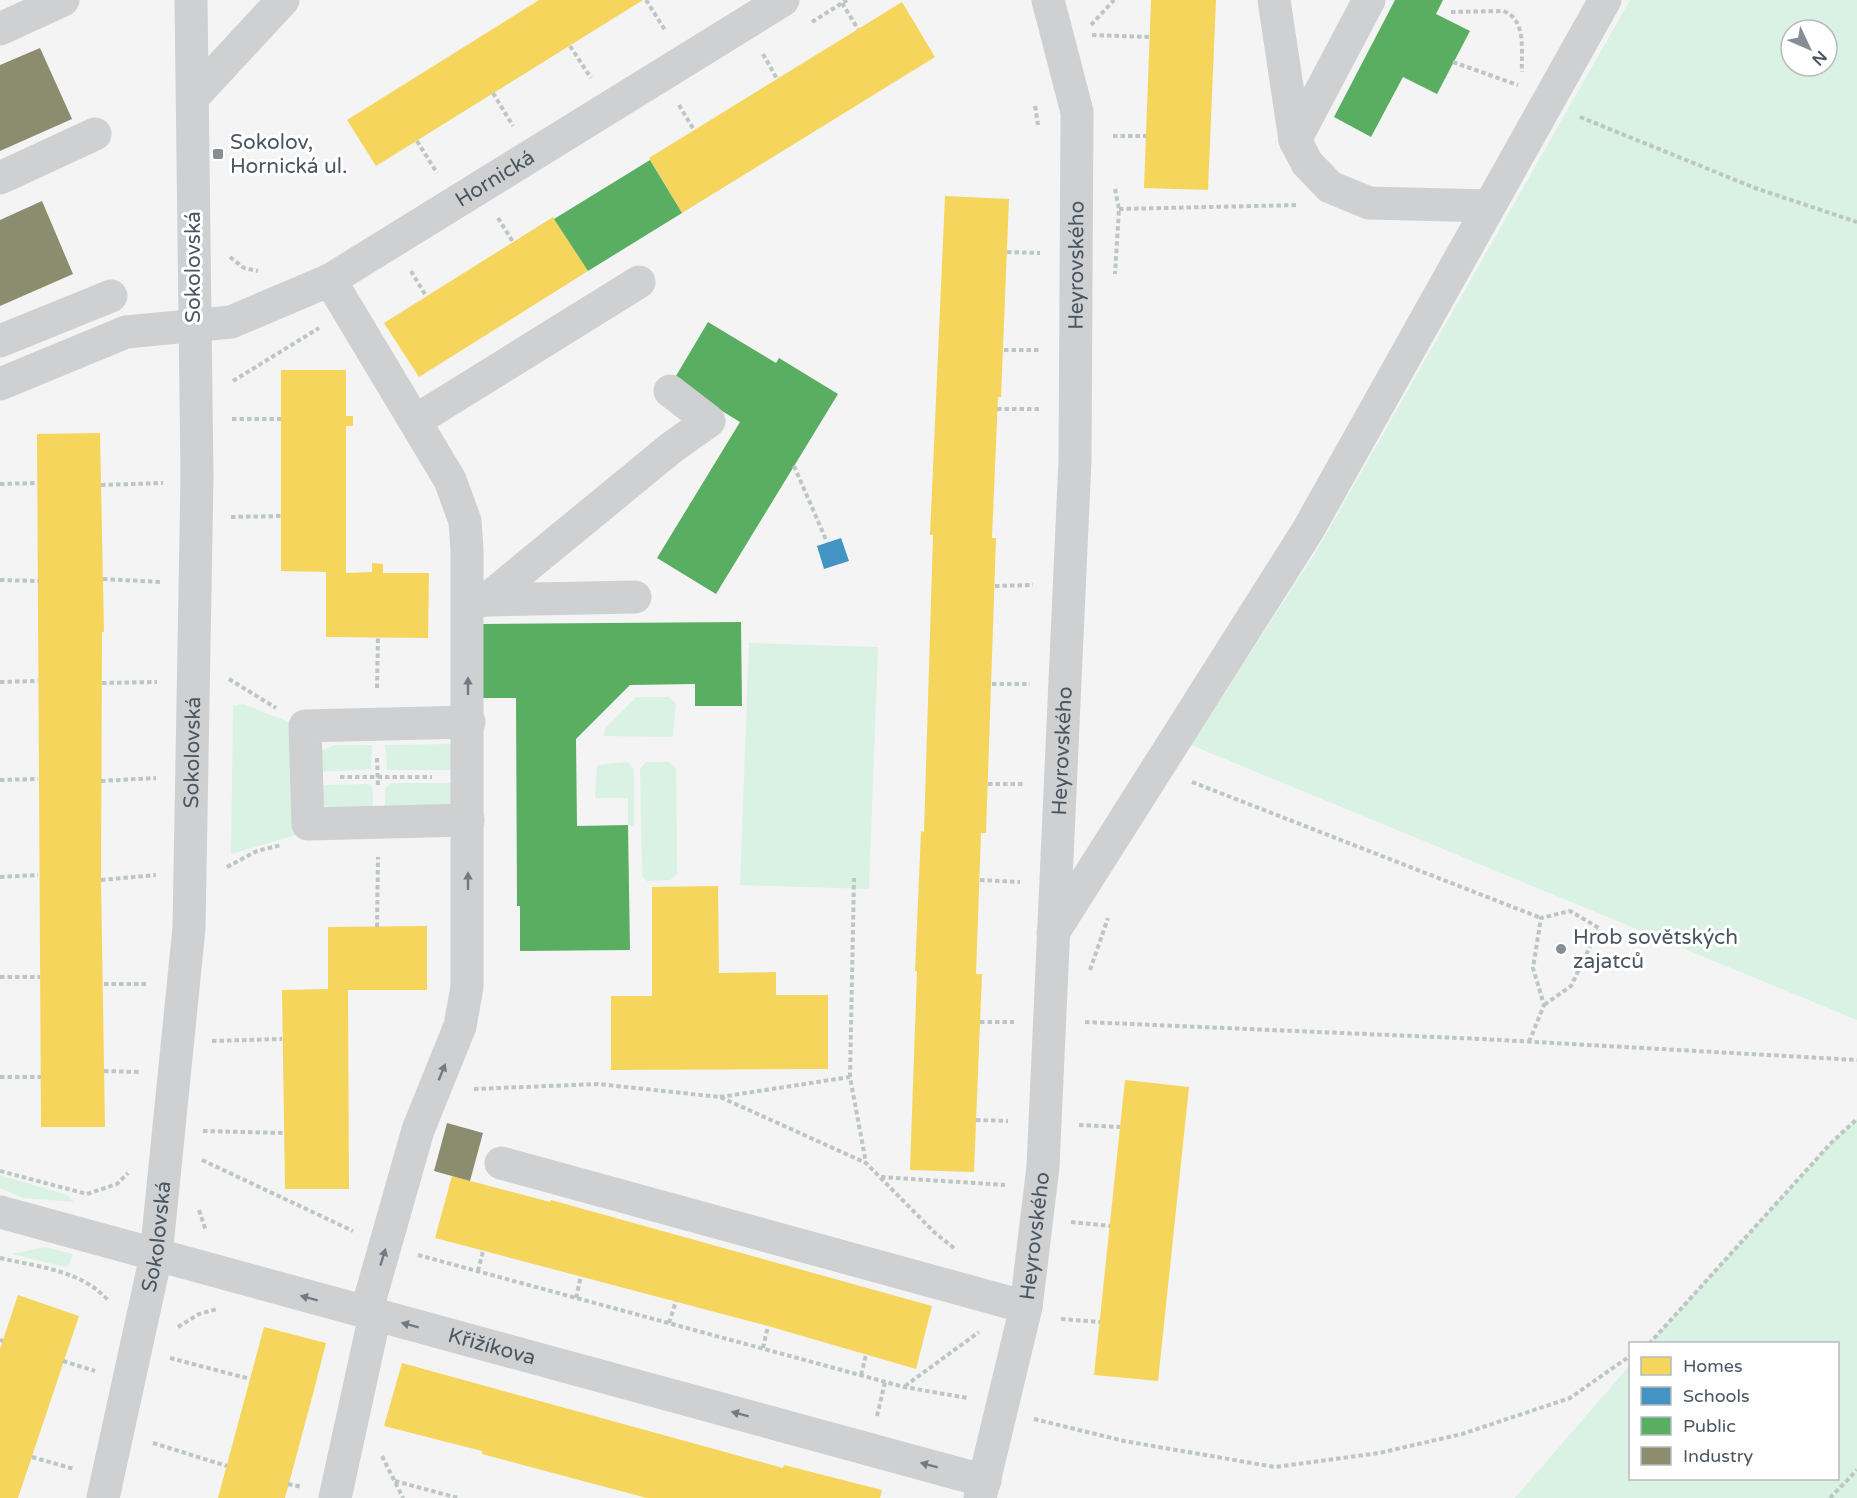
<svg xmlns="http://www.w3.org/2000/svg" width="1857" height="1498" font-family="'Varela Round',sans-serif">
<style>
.green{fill:#d9f2e3;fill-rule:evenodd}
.homes{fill:#f6d55c}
.schools{fill:#4393c3}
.public{fill:#5aae61}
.industry{fill:#8c8c6e}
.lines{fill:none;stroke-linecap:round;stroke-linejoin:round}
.path{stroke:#bcc7c4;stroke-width:4;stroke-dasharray:4.5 3;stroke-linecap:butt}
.minor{stroke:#ced0d2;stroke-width:33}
.oneway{fill:#727b83}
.poi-dot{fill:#868d94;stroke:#fff;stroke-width:2}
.labels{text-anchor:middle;stroke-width:6;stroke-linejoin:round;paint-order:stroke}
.poi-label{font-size:21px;fill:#4a5661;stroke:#fff;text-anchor:start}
.street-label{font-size:21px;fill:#4a5661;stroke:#fff}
</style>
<rect width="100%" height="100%" fill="#f4f4f4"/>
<path class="green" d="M1630,0h227v1020l-666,-275 126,-195zM1791,30h36v36h-36z
M749,643l129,4 -9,242 -129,-4z
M636,697h33l7,6 -3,34 -69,-1 1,-7z
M243,704l51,20 2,111 -65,19 2,-148z
M451,744l5,26h-69l-2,-25z
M335,745h37l-1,24 -54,3 4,-21z
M627,762l7,7v57l-6,-1v-27h-33l2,-33z
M646,762h23l7,6 1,106 -7,6 -23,1 -5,-6 -2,-106z
M391,783h65l-2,24 -69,2v-20z
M369,784l4,5v21l-46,-3 -6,-3 -4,-19z
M1857,1119v379h-342l115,-133v113h208v-134l-189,-1 183,-201z
M0,1175l67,20 7,7 -51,-4 -23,-10z
M45,1247l28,7 -5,12 -4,1 -52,-13z"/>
<path class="homes" d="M539,0h104l-267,166 -29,-46z
M1151,0h65l-8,190 -64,-2z
M902,2l33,55 -253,156 -33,-55z
M945,196l64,3 -8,198h-3l-6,141h4l-10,295h-5l-5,141h6l-8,198 -64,-2 7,-199h-2l6,-140 3,1 9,-297h-3z
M553,217l35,54 -169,106 -35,-54z
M281,370h65v46h7v10h-7v147l26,-1v-9l11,1v9h46l-1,65 -102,-1v-65l-45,-1z
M100,433l4,199h-2l-1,248 4,247h-64l-4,-693z
M718,886l1,87 57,-1v23h52v74l-217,1v-74h41v-109z
M427,926v64h-79l1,199h-64l-3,-199 46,-1v-62z
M1125,1080l64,7 -31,294 -64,-6z
M452,1176l98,26 1,-2 381,106 -16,63 -148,-43 -333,-88z
M18,1295l61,21 -61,182h-18v-149z
M264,1327l62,16 -13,51 -28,104h-67z
M402,1363l381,105 1,-3 98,25 -2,8h-233l-165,-44v-3l-98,-25z"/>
<path class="schools" d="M841,538l8,23 -25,8 -7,-23z"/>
<path class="public" d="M1395,0h48l-7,14 34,17 -33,63 -34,-17 -32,60 -37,-20z
M650,160l32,53 -94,58 -34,-52z
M708,322l68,41 3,-5 59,36 -122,200 -59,-36 83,-136 -67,-41z
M741,622l1,84h-47v-22l-65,1 -54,54 1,87 51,-1 2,125 -110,1v-45h-3l-1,-208h-35v-74z"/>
<path class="industry" d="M40,48l32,71 -72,32v-86z
M42,201l31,73 -73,32v-86z
M447,1123l36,10 -13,48 -36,-10z"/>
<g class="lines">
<path class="path" d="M646,0l19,30
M842,3l16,26
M1451,12l52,-1c24,8 18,40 19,61
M812,22l35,-22
M1091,25l23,-25
M1092,35l57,2
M570,46l21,32
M763,54l14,25
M1453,62l65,23
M493,93l20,33
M679,105l15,25
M1035,106l3,19
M1580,117l175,71 102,34
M1113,136h33
M417,141l20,32
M1115,189l4,20 -4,65
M1119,209l179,-4
M498,218l15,24
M1007,252l33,1
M230,257l14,11 14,3
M411,271l15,25
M1004,350h35
M233,381l86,-53
M997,409h42
M232,419h49
M794,466l33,76
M0,484l37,-1
M101,485l62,-2
M231,517l50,-1
M103,579l57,3
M0,580l39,1
M995,586l38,-1
M229,679l47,29
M0,682l38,-1
M102,683l55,-1
M992,684h38
M377,688l1,-50
M377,758l1,29
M340,777h92
M0,780l38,-1
M101,781l55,-3
M1192,782l349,136
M988,784h35
M227,867l30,-16 24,-6
M0,877l38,-2
M101,880l55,-5
M980,880l40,2
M377,927l1,-70
M1090,970l18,-52
M0,977h40
M104,984h44
M980,1022h34
M1085,1022l397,17 375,21
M212,1041l70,-2
M1529,1042l15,-37 -11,-37 8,-50 29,-7 29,17 -28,58 -27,19
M104,1071l35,1
M0,1077h41
M850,1077l4,-199
M474,1089l124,-5 122,13 146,66 69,70 19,15
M720,1097l130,-20 16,86
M976,1120l32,1
M1079,1125l41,2
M203,1131l81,2
M202,1160l151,71
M0,1171l87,23 30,-10 11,-11
M881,1177l124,8
M199,1210l7,21
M1071,1222l39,4
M418,1255l486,132 64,11
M0,1258c39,9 80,12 108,42
M478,1271l5,-20
M576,1298l5,-22
M1061,1319l39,3
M669,1323l7,-22
M178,1327l21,-13 18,-5
M0,1340l3,1
M1649,1344l183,-202 25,-23
M763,1348l5,-22
M170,1358l80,21
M63,1361l32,10
M861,1375l5,-20
M905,1386l74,-54
M877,1416l8,-34
M1034,1419l90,22 151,26 104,-14 83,-19 108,-36 60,-42
M153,1443l74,23
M382,1456l21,42
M32,1457l42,12
M395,1481l63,17
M288,1484l14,3
M1830,1498l27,-28"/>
<g class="minor">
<path d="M1274,0l21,140 12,23 23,24 39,16 120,3"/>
<path d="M0,29l63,-29"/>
<path d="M193,97l90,-97"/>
<path d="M1295,140l74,-140"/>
<path d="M0,178l95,-44"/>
<path d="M330,280l120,200 15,41 2,29v437l-7,39 -42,104 -52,183"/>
<path d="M0,341l111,-45"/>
<path id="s1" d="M0,384l126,-52 105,-10 99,-42 453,-280"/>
<path d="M415,421l224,-139"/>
<path d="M486,600l149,-3"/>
<path d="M468,602l18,-2 185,-152 38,-27 -39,-30"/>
<path d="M468,820l-160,4 -3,-98 164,-4"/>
<path d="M1053,933l255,-403 297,-530"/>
<path d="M501,1163l525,144"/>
<path id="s2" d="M0,1212l985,269"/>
<path id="s3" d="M103,1498l53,-242 33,-328 8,-451 -6,-477"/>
<path d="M335,1498l40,-183"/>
<path id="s4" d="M980,1498l46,-191 17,-140 32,-707 2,-348 -29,-112"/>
</g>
</g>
<defs><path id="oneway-solid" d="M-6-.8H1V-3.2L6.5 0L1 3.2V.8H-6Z" transform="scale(1.5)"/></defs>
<g class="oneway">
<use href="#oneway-solid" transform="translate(468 686) rotate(-90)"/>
<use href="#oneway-solid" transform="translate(468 881) rotate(-90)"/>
<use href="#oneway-solid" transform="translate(442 1072) rotate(-68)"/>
<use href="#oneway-solid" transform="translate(383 1257) rotate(-73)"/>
<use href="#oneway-solid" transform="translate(309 1298) rotate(-165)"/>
<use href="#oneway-solid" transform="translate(410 1325) rotate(-165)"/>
<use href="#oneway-solid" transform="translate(740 1414) rotate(-165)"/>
<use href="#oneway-solid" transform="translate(929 1465) rotate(-165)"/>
</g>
<g class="poi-dot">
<rect x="212" y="148" width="12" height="12" rx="3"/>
<circle cx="1561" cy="949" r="6"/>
</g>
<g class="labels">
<g class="poi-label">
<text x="230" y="149">Sokolov,<tspan x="230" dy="24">Hornická ul.</tspan></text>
<text x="1573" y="944">Hrob sovětských<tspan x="1573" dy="24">zajatců</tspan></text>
</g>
<g class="street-label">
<text dy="7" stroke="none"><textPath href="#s1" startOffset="543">Hornická</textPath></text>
<text dy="7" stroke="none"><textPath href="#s4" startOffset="1240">Heyrovského</textPath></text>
<text transform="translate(193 267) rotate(-90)" y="7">Sokolovská</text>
<text dy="7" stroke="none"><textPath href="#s4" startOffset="754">Heyrovského</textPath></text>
<text dy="7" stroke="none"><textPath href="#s3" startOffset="753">Sokolovská</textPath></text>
<text dy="7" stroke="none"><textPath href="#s4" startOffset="268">Heyrovského</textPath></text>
<text dy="7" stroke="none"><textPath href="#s3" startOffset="267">Sokolovská</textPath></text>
<text dy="7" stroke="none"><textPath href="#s2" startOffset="510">Křižíkova</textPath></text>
</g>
</g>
<rect x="1629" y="1342" width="210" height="138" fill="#ffffff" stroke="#b7bbc0" stroke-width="1.5"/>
<rect x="1641" y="1357" width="30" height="18" fill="#f6d55c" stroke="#b7bbc0" stroke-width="1.5"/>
<text x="1683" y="1372" font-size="18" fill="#4a5661">Homes</text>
<rect x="1641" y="1387" width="30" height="18" fill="#4393c3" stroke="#b7bbc0" stroke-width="1.5"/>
<text x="1683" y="1402" font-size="18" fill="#4a5661">Schools</text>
<rect x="1641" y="1417" width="30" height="18" fill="#5aae61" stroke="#b7bbc0" stroke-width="1.5"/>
<text x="1683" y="1432" font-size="18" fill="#4a5661">Public</text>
<rect x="1641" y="1447" width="30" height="18" fill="#8c8c6e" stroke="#b7bbc0" stroke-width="1.5"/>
<text x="1683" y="1462" font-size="18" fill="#4a5661">Industry</text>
<g transform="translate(1809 48) rotate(134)"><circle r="28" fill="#ffffff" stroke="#b7bbc0" stroke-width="1.5"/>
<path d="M0-4.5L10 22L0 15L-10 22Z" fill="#868d94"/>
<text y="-9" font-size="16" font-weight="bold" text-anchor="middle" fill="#4a5661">N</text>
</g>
</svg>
